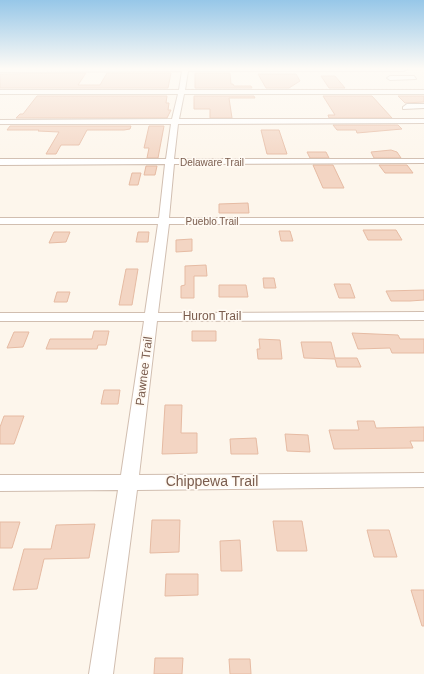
<svg xmlns="http://www.w3.org/2000/svg" width="424" height="674" font-family="Helvetica,sans-serif">
<style>
.building{fill:#f3d5c3;stroke:#e6bba3}
.lines{fill:none;stroke-linecap:round;stroke-linejoin:round}
.minor-casing{stroke:#d1beb0;stroke-width:2}
.minor{fill:#fff;fill-rule:evenodd}
.labels{text-anchor:middle;stroke-width:3.5;stroke-linejoin:round;paint-order:stroke}
.far-street-label{font-size:10px;fill:#7a5c4d;stroke:#fffaf3}
.street-label{font-size:12px;fill:#7a5c4d;stroke:#fffaf3}
.near-street-label{font-size:14px;fill:#7a5c4d;stroke:#fffaf3}
</style>
<rect width="100%" height="100%" fill="#fdf6ec"/>
<path class="building" d="M86,73l-8,12h22l7,-12h64l-3,15h-168v-14z
M195,73h35l1,11h2l1,2h17l1,2h-57z
M258,74h38l4,7 -11,7h-23z
M321,76h14l10,12h-16z
M37,96h130l-1,7h3l-1,7h3l-4,8h-151l4,-4h3z
M194,96h60l1,2h-26l3,20h-22v-9h-16z
M323,96h49l20,22h-63l-1,-3h7z
M398,96h26v6l-19,1z
M333,125h65l4,4 -45,4 -1,-3h-19z
M10,126h121l-1,3 -6,1h-37l-8,15h-18l-5,9h-10l13,-22 -21,-1 1,-1h-32z
M149,126h15l-6,32h-11l2,-10h-5z
M261,130h18l8,24h-20z
M391,150l6,2 4,6h-27l-3,-6z
M307,152h19l3,6h-19z
M313,165h20l11,23h-21z
M379,165h28l6,8h-28z
M146,166h11l-2,9h-11z
M132,173h9l-3,12h-9z
M248,203l1,10h-30v-9z
M363,230h33l6,10h-34z
M279,231h11l3,10h-12z
M54,232h16l-4,10 -17,1z
M138,232h11l-1,10h-12z
M192,239v12l-16,1v-12z
M206,265l1,11h-13v22h-13v-12l4,-1v-19z
M126,269h12l-6,36h-13z
M263,278h11l2,10h-12z
M334,284h16l5,14h-16z
M219,285h27l2,12h-29z
M424,290v10l-14,1h-19l-5,-10z
M57,292h13l-3,10h-13z
M94,331h15l-3,14h-8l-1,4h-51l4,-10h42z
M192,331h24v10h-24z
M14,332h15l-6,15 -16,1z
M352,333l46,2 2,4h24v14h-32l-2,-5 -32,1z
M259,339l21,1 2,19h-24l-1,-10h3z
M301,342h30l4,16h22l4,9h-24l-2,-8 -31,-1z
M104,390h16l-2,14h-17z
M165,405h17l-1,28h16v20l-35,1z
M4,416h20l-10,28h-14v-17z
M357,421h17l2,7 48,-1v14h-14l3,7 -79,1 -5,-19h30z
M285,434l23,1 2,17 -23,-1z
M256,438l2,16h-27l-1,-15z
M152,520h28l-1,32 -29,1z
M273,521h29l5,30h-30z
M0,522h20l-8,26h-12z
M95,524l-6,34 -45,1 -7,30 -24,1 11,-41h27l5,-24z
M367,530h22l8,27h-23z
M240,540l2,31h-21l-1,-30z
M166,574h32v21l-33,1z
M411,590h13v36h-2z
M155,658h28l-1,16h-28z
M229,659h21l1,15h-21z"/>
<g class="lines">
<defs>
<path id="minor" d="M0,69h407l-3,2h-216l-3,19h239v4h-240l-5,25h245v4l-246,1 -4,35h250v4l-250,1 -5,54h255v6h-255l-11,89 266,-1v8l-267,1 -18,154 285,-2v14l-287,3 -24,184h-24l29,-184 -118,1v-16h121l23,-154h-144v-8h145l13,-89h-158v-6h159l6,-54 -165,1v-6h166l5,-35h-171v-4l172,-1 6,-25h-178v-4h179l3,-19 -182,1z
M414,76l2,3 -26,1 -3,-2 3,-2z
M407,104h17v4l-21,1v-2z"/>
</defs>
<use href="#minor" class="minor-casing"/>
<use href="#minor" class="minor"/>
</g>
<linearGradient id="sky" x2="0" y2="1"><stop stop-color="#97c7e8"/><stop offset="0.42" stop-color="#fefbf6"/><stop offset="1" stop-color="#fefbf6" stop-opacity="0"/></linearGradient>
<rect width="424" height="163" fill="url(#sky)"/>
<g class="labels">
<g class="far-street-label">
<text x="212" y="166">Delaware Trail</text>
<text x="212" y="225">Pueblo Trail</text>
</g>
<g class="street-label">
<text x="212" y="320">Huron Trail</text>
<text transform="translate(144 371) rotate(-83)" y="4">Pawnee Trail</text>
</g>
<g class="near-street-label">
<text x="212" y="486">Chippewa Trail</text>
</g>
</g>
</svg>
